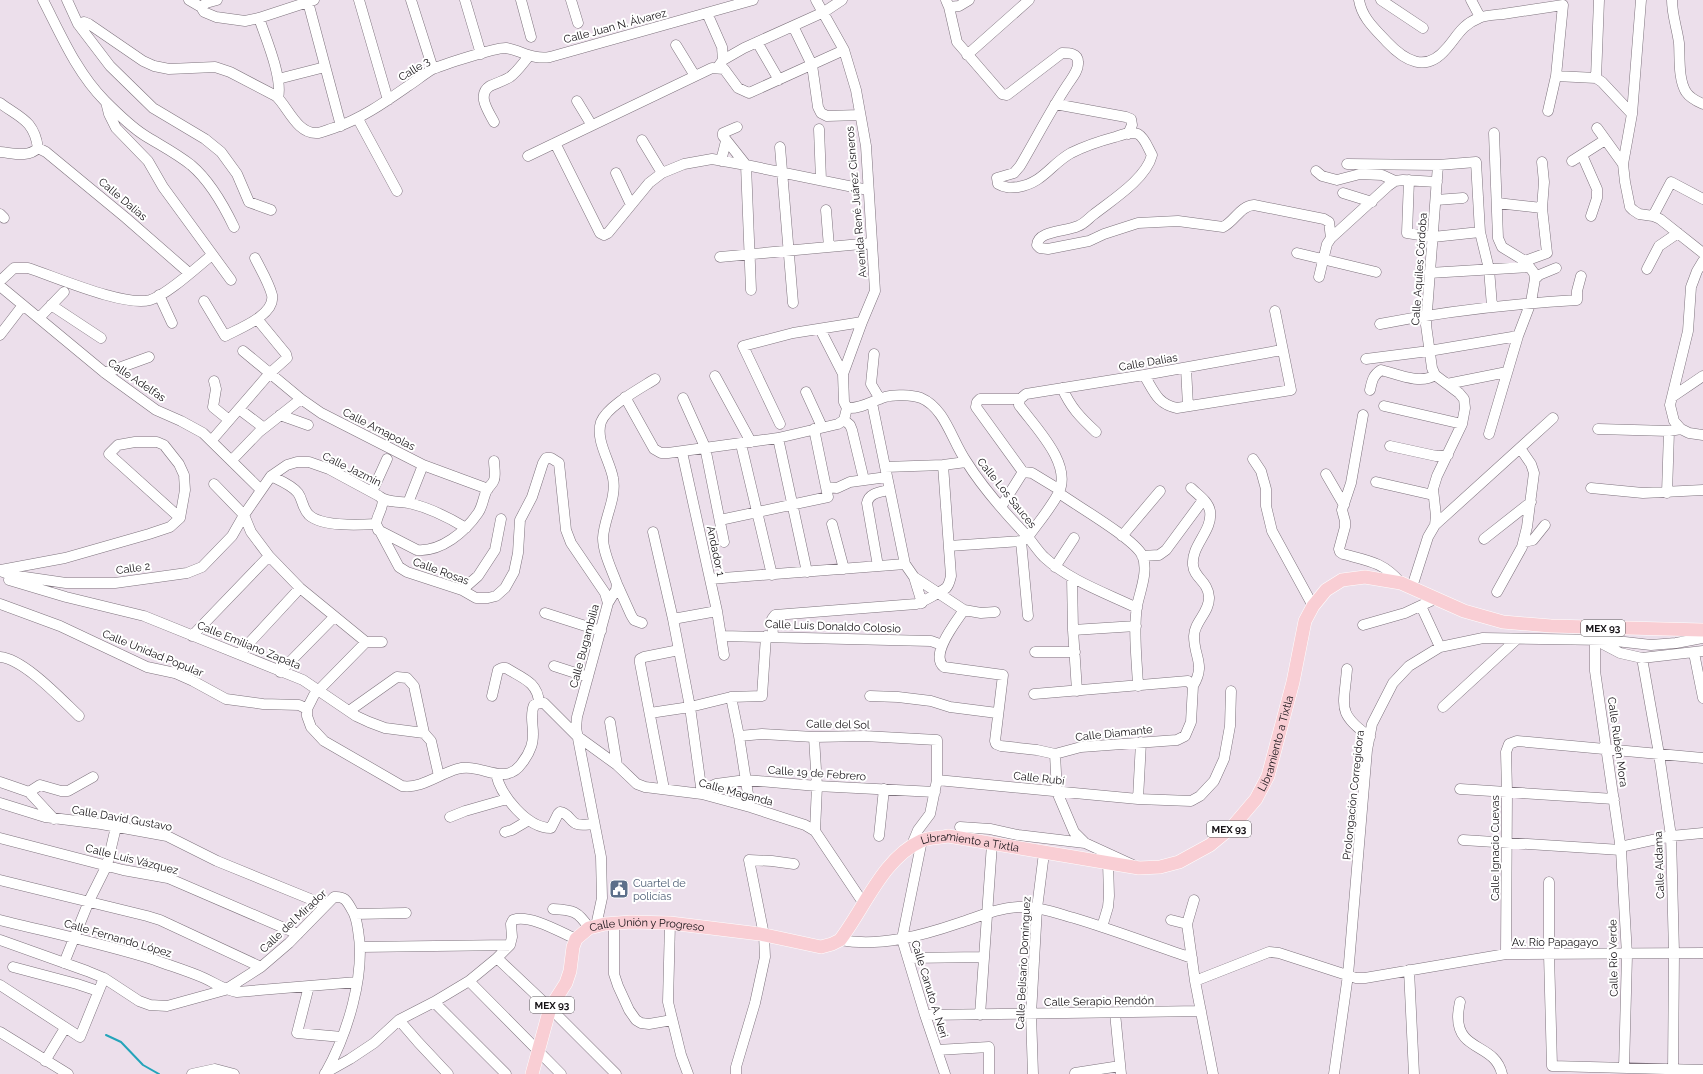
<svg xmlns="http://www.w3.org/2000/svg" width="1703" height="1074" font-family="Raleway,sans-serif">
<style>
.lines{fill:none;stroke-linecap:round;stroke-linejoin:round}
.stream{stroke:#24a4ba;stroke-width:2}
.minor-casing{stroke:#7e737d;stroke-width:11}
.major-casing{stroke:#fff;stroke-width:14}
.minor{stroke:#fff;stroke-width:10}
.major{stroke:#f9ced4;stroke-width:13}
.labels{text-anchor:middle;stroke-width:4;stroke-linejoin:round;paint-order:stroke}
.shield{fill:#fff;stroke:#5b585b;stroke-width:1}
.shield-label{font-size:10px;font-weight:bold;fill:#151115}
.street-label{font-size:11px;fill:#151115;stroke:#fff}
.service-label{font-size:11px;fill:#4e5e75;stroke:#fff;text-anchor:start}
</style>
<rect width="100%" height="100%" fill="#ecdfeb"/>
<g class="lines">
<path class="stream" d="M106,1035l15,7 22,23 16,9"/>
<defs>
<path id="minor" d="M43,0c18,35 34,73 62,101 12,12 25,25 39,34 16,10 32,18 47,30 19,16 32,39 43,62
M67,0l11,24 32,42 43,42 52,31 16,13 16,22 12,28 22,8
M189,0l12,7 3,5 12,5 29,4 14,-3 55,-18
M359,0l29,100
M411,0l22,69
M465,0l16,54
M521,0l10,37
M571,0l7,23
M816,0l28,50 12,40 10,56 9,145 -13,31 -19,52 1,28 3,6
M946,0l3,7 8,35 45,52 5,1 55,-42c7,0 16,0 16,9 1,8 -6,16 -10,22 -18,27 -32,55 -48,82l-6,7 -17,5 1,6c7,4 12,4 20,3 25,-4 33,-23 53,-34 14,-7 29,-12 44,-16 6,-2 17,-6 23,-3 7,4 10,14 14,21 -6,24 -40,45 -59,60 -5,4 -9,9 -15,11 -12,6 -40,4 -41,19l3,3 8,1 41,-8 15,-7 34,-11 40,-2 45,6c12,-6 17,-21 31,-22l70,14 5,3 2,16
M1359,0c3,18 16,29 28,42 18,19 39,31 59,7 11,-12 15,-24 33,-31 7,-3 16,-3 24,-4 20,-3 40,-6 60,-9l-7,71 -8,35
M1381,0l42,28
M1471,0l9,17
M1641,0l-9,114 -9,50 2,18 5,25 3,3 6,4 14,2 7,3 43,34
M1672,0c0,15 5,28 7,43 1,14 -1,36 7,49 4,6 10,9 17,12
M308,2l33,124
M201,7l5,-4 11,-3
M949,7l10,-1 10,-6
M707,13l15,34 1,13
M259,18c7,21 24,60 19,80
M78,24l6,-2 5,2 54,37 11,5 15,3 46,-2 15,5 46,24c12,11 21,38 41,37 5,0 12,-4 17,-5 27,-9 51,-26 74,-42 8,-5 16,-12 25,-17 9,-4 64,-22 73,-21 16,3 27,12 44,9l203,-57
M793,26l19,39 6,42 3,6 6,3 33,-1
M757,42l22,38
M676,45l19,31
M967,55l62,-55
M718,67l5,-7 21,-12 80,-36 18,-12
M1556,76l40,2 6,4 30,32
M1596,78l3,-78
M278,79l47,-12
M577,101l14,23
M106,102l3,12 7,14 32,33 15,26 68,93
M0,103c20,15 34,17 38,45
M1055,104l71,13 5,2 1,6 -4,9
M358,119l39,72
M494,122c-5,-10 -18,-27 -4,-36 6,-3 14,-5 20,-9 7,-5 13,-14 19,-21
M737,127l-14,6v3l23,29 5,125
M1597,128l26,36
M819,129l2,51
M642,140l20,33
M555,143l45,90 4,2 4,-2 41,-50 13,-10 22,-9 28,-5 34,6 122,25
M780,147l13,156
M38,148l8,4 80,66 63,55
M0,152c13,1 28,6 38,-4
M1582,155l15,34v9l-6,18
M528,156l184,-88 12,1 14,19 11,5 95,-43
M721,161l5,-20
M1572,161l33,-21
M1347,164l91,1 38,-3 4,70 9,37 3,37
M1316,171l6,5 15,4 23,-6 22,1 13,6 8,-1 34,2
M616,173l15,32
M1409,180l-2,53 26,4 47,-5
M1343,193l29,9
M1436,200l27,-2
M1497,203l45,5
M826,210l3,37
M0,214l4,4
M1653,216l18,-34 32,17
M1297,253l79,19
M720,257l152,-14
M1525,261l22,-8 -5,-45 2,-26 -2,-20
M1703,261l-6,10 -6,16 -3,44 -18,74 4,16 7,8 8,4 14,2
M1647,269l12,-23 19,-13
M1429,273l99,-6
M1319,277l8,-33 4,-6 57,-52 7,-5
M1535,279l4,-4 17,-7
M0,281l14,-13h14c28,9 96,39 122,32 17,-5 47,-33 62,-45
M0,286l105,87 51,37 25,11 22,12 58,57
M159,295l13,28
M204,301l21,35c13,-7 51,-21 47,-41 -3,-12 -11,-25 -17,-37
M51,305l50,33
M39,318l25,-26
M1380,324c66,-13 131,-20 197,-24v-9l4,-15
M820,329l23,45
M0,335l23,-30
M243,351l58,48 20,14 102,52 65,24
M874,354l-3,30 9,15
M1366,359l63,-8 89,-15
M1186,368l2,38
M105,373l44,-16
M1144,375c10,16 13,29 33,33l114,-18 -16,-79
M715,376l36,66
M214,381l2,8 -3,18 16,13
M1447,384l60,-12
M1062,388c9,20 18,29 34,44
M1370,390c2,-9 3,-15 11,-20 16,4 40,15 54,5
M806,392l16,35
M625,397l29,52 7,4h7l110,-15 60,-14 6,-4 3,-12
M1672,397l31,-21
M683,398l22,49 19,95
M1020,399l6,-5 118,-19 138,-25
M1020,399l-1,6c16,22 55,60 39,89 -8,15 -20,29 -30,43l-7,4 7,75
M1020,399h-40l-3,3 -1,5 47,65
M872,403l33,161 9,13 50,33 17,3 14,-1
M1384,406l78,18
M847,408c14,1 25,-7 38,-11 9,-3 27,-2 36,1 24,10 31,43 45,63 16,26 40,53 61,75 6,7 11,15 17,21 26,24 62,36 93,51
M239,409l25,19
M280,415l28,10
M1363,415l-12,68 -9,27 3,11v6l-6,22 1,3 3,2c26,7 40,8 58,29
M844,420l6,5 2,5 12,50
M780,424l-37,-78 50,-13 69,-11
M1598,429l71,2 12,-2
M1489,434l29,-98 13,-34 4,-23 -1,-6 -9,-12 -23,-14 -4,-9 -4,-105
M778,438l29,134
M212,440l57,-66 18,-16 -1,-4 -28,-34
M741,444l31,131
M1390,446l46,10 12,-1
M682,452l35,159 7,44
M1253,459l8,12 5,18v17l6,25 41,75
M232,460l27,-28 42,-33
M885,467l58,-2 23,-3
M1023,472l9,1 28,17
M1326,474l18,31
M271,476c8,4 21,9 27,17 5,7 4,15 11,22 13,12 50,10 67,9
M1376,482l57,13
M214,484l30,31 7,17 18,24 31,32 66,54
M826,487l11,1 13,-6 37,-5
M1191,488c7,7 17,13 19,23 3,20 -19,34 -17,54 1,13 15,16 16,32 1,15 -15,25 -15,39 0,22 12,28 -1,50
M1591,488l52,5 60,-3
M372,492l15,-33
M1059,493c18,13 74,45 83,62 7,15 -2,36 -5,51 -4,26 0,54 1,80
M1667,493l2,-62
M383,499c0,10 -6,16 -7,25l23,43 8,5 55,18 14,8h12l8,-2 9,-8 9,-16 4,-19 2,-33 12,-23 11,-34 3,-5h5l8,5 7,67 5,13 34,50 3,10 -31,114 -1,11 25,129 1,41 -6,28
M408,503l15,-38
M1001,507l22,-35
M720,520l108,-23 -14,-68
M832,524l12,45
M1435,525l1,-9 -3,-27 4,-13 25,-52 3,-16 -1,-9 -5,-6 -24,-18 -3,-7 -6,-43 12,-160
M378,530l39,20c24,2 48,-18 61,-37 5,-7 5,-16 9,-23 2,-4 6,-6 7,-10 2,-5 0,-13 0,-19
M653,532l20,87 17,88 12,87
M1122,536l38,-45
M1484,539l47,-37
M1524,542l9,-2 12,-15
M949,546l72,-5
M1142,556l17,-1 7,-5 37,-50
M878,566l-11,-63c2,-10 13,-11 22,-13
M1055,567l19,-29
M0,570l65,-12 84,-24 21,-7 10,-9 5,-28 -1,-15 -5,-11 -15,-19 -7,-3h-22l-17,3 -9,9 71,64
M0,571l11,4 55,8h49l72,-10 15,-6 30,-31 12,-21 27,-39 16,-11 10,-3h12l20,7 50,27c7,7 21,5 30,7 21,5 39,14 57,25
M914,577l8,26
M1072,577l1,53 4,61
M710,579l195,-15
M9,580l57,17 78,19 159,64 53,36 13,6 16,6 39,5
M617,584l14,31 3,5 8,3
M1412,587l16,-50 7,-12 118,-107
M462,590l16,-14 17,-26 6,-31
M1497,592l25,-45 5,-20 7,-54 -3,-9 -11,-16
M608,603l8,-13 1,-6c-5,-14 -14,-31 -14,-46 1,-20 14,-40 10,-60 -3,-17 -18,-38 -12,-56 6,-16 40,-34 54,-43
M0,604l60,22 87,41 28,6 18,8 33,18 37,5 36,1 8,4
M1421,606l19,41
M964,610c-8,12 -35,45 -20,57l59,8 -8,66 1,3 5,2 36,4 18,4 26,-7 96,-7 8,-4 6,-14 2,-36
M545,613l56,18
M673,619l44,-8
M1363,625l42,-12 30,-14
M1073,630l63,-4
M192,636l77,-80
M722,636l209,5 11,4
M773,636l-1,-17 3,-4 141,-11c5,-1 26,-13 30,-16 3,-3 4,-8 5,-12l-8,-111
M1595,640v31l26,179 6,105 -3,113
M366,642l-52,53 -7,14v7l4,11 13,14 78,45c19,3 37,-12 55,-17 24,-7 48,19 65,-6 4,-5 7,-10 9,-16 6,-15 -3,-28 3,-42l5,-2h5l33,33 40,29 20,19 8,3 57,7 48,13 55,18 10,6 49,73
M366,642h16
M1599,642l21,11 22,5 61,-7
M1035,652h40
M1694,653l9,45
M239,654l61,-66
M0,657c24,2 61,42 79,59
M1642,658l17,96 12,82 3,117 -1,121
M554,666l34,11
M1347,669c-3,38 -11,44 23,68
M280,672l54,-55
M1034,694l154,-13 5,5
M492,696l6,-26 4,-2h4c16,10 32,14 33,35
M870,696l28,1 33,4 19,6 47,6
M731,697l8,39 11,71
M1443,707l74,-68
M349,711l48,-34 10,1 7,8 10,47
M650,713l40,-6 41,-10 31,-1 4,-60
M610,722l7,43
M424,733l7,8 8,35
M739,736l23,-2 52,3 50,-1 73,4v40l-7,34 -12,16 -7,17
M814,737l3,49 -2,45
M1055,754l2,38 17,40 11,11 48,22
M496,774c5,22 31,54 55,54l7,-14 2,-2c9,1 10,10 17,12 5,2 12,0 17,0
M937,780l201,19 53,2 9,-5 14,-15 10,-22 6,-33 1,-35
M0,782l29,10 25,27
M664,789l-24,-126v-4l4,-2 35,-7
M1460,789l154,10
M29,792l11,-7 21,6h7l25,-14
M702,794l6,-6 8,-4 30,-4 71,6 118,6
M1138,799l3,-57
M0,803l45,14 56,7 66,12 50,25 108,44
M450,817l15,-6 42,-12
M960,827l30,2 28,6 67,8
M505,832l7,-2 17,-10
M879,836l5,-47
M0,838l123,32 45,8 130,56
M922,840l-20,99 23,76 20,59
M1463,840l158,10
M1620,847l51,-11 32,-3
M0,880l147,36 13,4 101,47
M1549,882v72l3,112 151,4
M1194,900l-7,24 8,57 18,93
M553,909c20,1 25,2 36,19
M355,914l51,-1
M0,920c52,13 104,24 155,40 16,6 33,11 49,18 13,6 18,11 33,14l120,-10
M1171,920l16,4
M614,923v51l4,12 11,24 7,10 5,3 8,1 23,-4
M670,923l-2,79 13,53 7,19
M1102,927l6,-20 1,-11 -1,-34
M0,940l87,31 17,7 35,23 11,4 17,1 58,-16 36,-23 28,-24 45,-46c11,-1 13,4 18,13 4,6 5,13 6,20 8,45 -11,105 -33,144
M840,940c40,7 81,-4 119,-17 19,-6 38,-15 59,-16 19,-1 38,6 56,11 40,12 79,27 118,40
M360,947l150,-2
M1506,954l1,-163 -1,-39 3,-8 8,-3 186,17
M497,958l53,50 66,66
M908,958l75,-1
M64,963l25,-62 18,-36 9,-38
M13,967l64,17 21,7
M1409,970l5,104
M469,981l92,93
M1195,981l74,-29 10,1 77,25h9l141,-24 197,-1
M0,985l80,52 24,-59
M309,986l-12,47 45,4
M434,1002l72,72
M1460,1002c-1,5 -2,10 -2,15 0,35 37,26 44,57
M1115,1013l6,61
M925,1015l276,-4
M980,1015l12,-171
M399,1020l19,22 30,32
M0,1032l68,42
M937,1050l52,-3v27
M45,1061l20,-33
M325,1073l25,-14 24,-16 25,-23 35,-18 35,-21 28,-23 13,-13 2,-8 -1,-13 2,-4c17,-6 47,12 63,19
M1075,1073l45,-7
M192,1074l23,-5 19,5
M736,1074v-7l19,-64 10,-46 -1,-22 -15,-75 23,1 22,3
M1033,1074l-2,-60 6,-106 7,-55
M1334,1074l14,-99 19,-225 5,-26 21,-41 16,-17 31,-19 43,-9 124,2 44,5 25,-2 27,-5"/>
<g id="major">
<path id="s1" d="M532,1074l18,-66 16,-25 4,-12 3,-24 3,-8 13,-11 16,-4 26,-2 39,1 90,11 61,13 11,-3 8,-4c24,-31 43,-82 81,-99 7,-4 19,-3 27,-5l191,32 21,-1 19,-5 31,-17 23,-19 23,-27 12,-23 25,-94 12,-61 8,-15 13,-16 16,-10 23,-3 36,6 63,28 39,11 48,4 152,4"/>
</g>
</defs>
<use href="#minor" class="minor-casing"/>
<use href="#major" class="major-casing"/>
<use href="#minor" class="minor"/>
<use href="#major" class="major"/>
</g>
<defs>
<symbol id="civic-square" viewBox="-11 -11 22 22"><rect x="-9" y="-9" width="18" height="18" rx="4" fill="#5c6f8a" stroke="#fff"/><path d="M-.6-6.5H3V-4.5H.6V-3L4-1V1h2V6H-6V1h2V-1L-.6-3ZM-1.2 2.5V6h2.4V2.5Z" fill="#fff"/></symbol>
</defs>
<g fill-rule="evenodd">
<use href="#civic-square" x="608" y="878" width="22" height="22"/>
</g>
<g class="labels">
<g class="shield">
<rect x="1581" y="620" width="44" height="16" rx="3"/>
<rect x="1207" y="821" width="44" height="16" rx="3"/>
<rect x="530" y="997" width="44" height="16" rx="3"/>
</g>
<g class="shield-label">
<text x="1603" y="632">MEX 93</text>
<text x="1229" y="833">MEX 93</text>
<text x="552" y="1009">MEX 93</text>
</g>
<g class="street-label">
<text transform="translate(615 26) rotate(-15)" y="4">Calle Juan N. Álvarez</text>
<text transform="translate(414 69) rotate(-32)" y="4">Calle 3</text>
<text transform="translate(123 199) rotate(40)" y="4">Calle Dalias</text>
<text transform="translate(856 202) rotate(-95)" y="4">Avenida René Juárez Cisneros</text>
<text transform="translate(1419 269) rotate(-86)" y="4">Calle Aquiles Córdoba</text>
<text transform="translate(1148 362) rotate(-10)" y="4">Calle Dalias</text>
<text transform="translate(137 380) rotate(34)" y="4">Calle Adelfas</text>
<text transform="translate(379 429) rotate(27)" y="4">Calle Amapolas</text>
<text transform="translate(352 469) rotate(26)" y="4">Calle Jazmín</text>
<text transform="translate(1007 493) rotate(51)" y="4">Calle Los Sauces</text>
<text transform="translate(716 551) rotate(78)" y="4">Andador 1</text>
<text transform="translate(133 568) rotate(-8)" y="4">Calle 2</text>
<text transform="translate(441 571) rotate(20)" y="4">Calle Rosas</text>
<text transform="translate(833 626) rotate(2)" y="4">Calle Luis Donaldo Colosio</text>
<text transform="translate(249 645) rotate(22)" y="4">Calle Emiliano Zapata</text>
<text transform="translate(584 646) rotate(-75)" y="4">Calle Bugambilia</text>
<text transform="translate(153 653) rotate(22)" y="4">Calle Unidad Popular</text>
<text transform="translate(838 724) rotate(1)" y="4">Calle del Sol</text>
<text transform="translate(1114 733) rotate(-6)" y="4">Calle Diamante</text>
<text transform="translate(1618 742) rotate(82)" y="4">Calle Rubén Mora</text>
<text dy="4" stroke="none"><textPath href="#s1" startOffset="967">Libramiento a Tixtla</textPath></text>
<text transform="translate(817 773) rotate(4)" y="4">Calle 19 de Febrero</text>
<text transform="translate(1039 778) rotate(6)" y="4">Calle Rubí</text>
<text transform="translate(736 792) rotate(15)" y="4">Calle Maganda</text>
<text transform="translate(1353 795) rotate(-84)" y="4">Prolongación Corregidora</text>
<text transform="translate(122 818) rotate(10)" y="4">Calle David Gustavo</text>
<text dy="4" stroke="none"><textPath href="#s1" startOffset="595">Libramiento a Tixtla</textPath></text>
<text transform="translate(1495 848) rotate(-90)" y="4">Calle Ignacio Cuevas</text>
<text transform="translate(132 859) rotate(14)" y="4">Calle Luis Vázquez</text>
<text transform="translate(1659 865) rotate(-92)" y="4">Calle Aldama</text>
<text transform="translate(293 921) rotate(-43)" y="4">Calle del Mirador</text>
<text dy="4" stroke="none"><textPath href="#s1" startOffset="219">Calle Unión y Progreso</textPath></text>
<text transform="translate(118 938) rotate(16)" y="4">Calle Fernando López</text>
<text x="1555" y="946">Av. Río Papagayo</text>
<text transform="translate(1613 958) rotate(-91)" y="4">Calle Río Verde</text>
<text transform="translate(1023 963) rotate(-87)" y="4">Calle Belisario Domínguez</text>
<text transform="translate(930 989) rotate(73)" y="4">Calle Canuto A. Neri</text>
<text transform="translate(1099 1001) rotate(-1)" y="4">Calle Serapio Rendón</text>
</g>
<g class="service-label">
<text x="633" y="887">Cuartel de<tspan x="633" dy="13">policías</tspan></text>
</g>
</g>
</svg>
